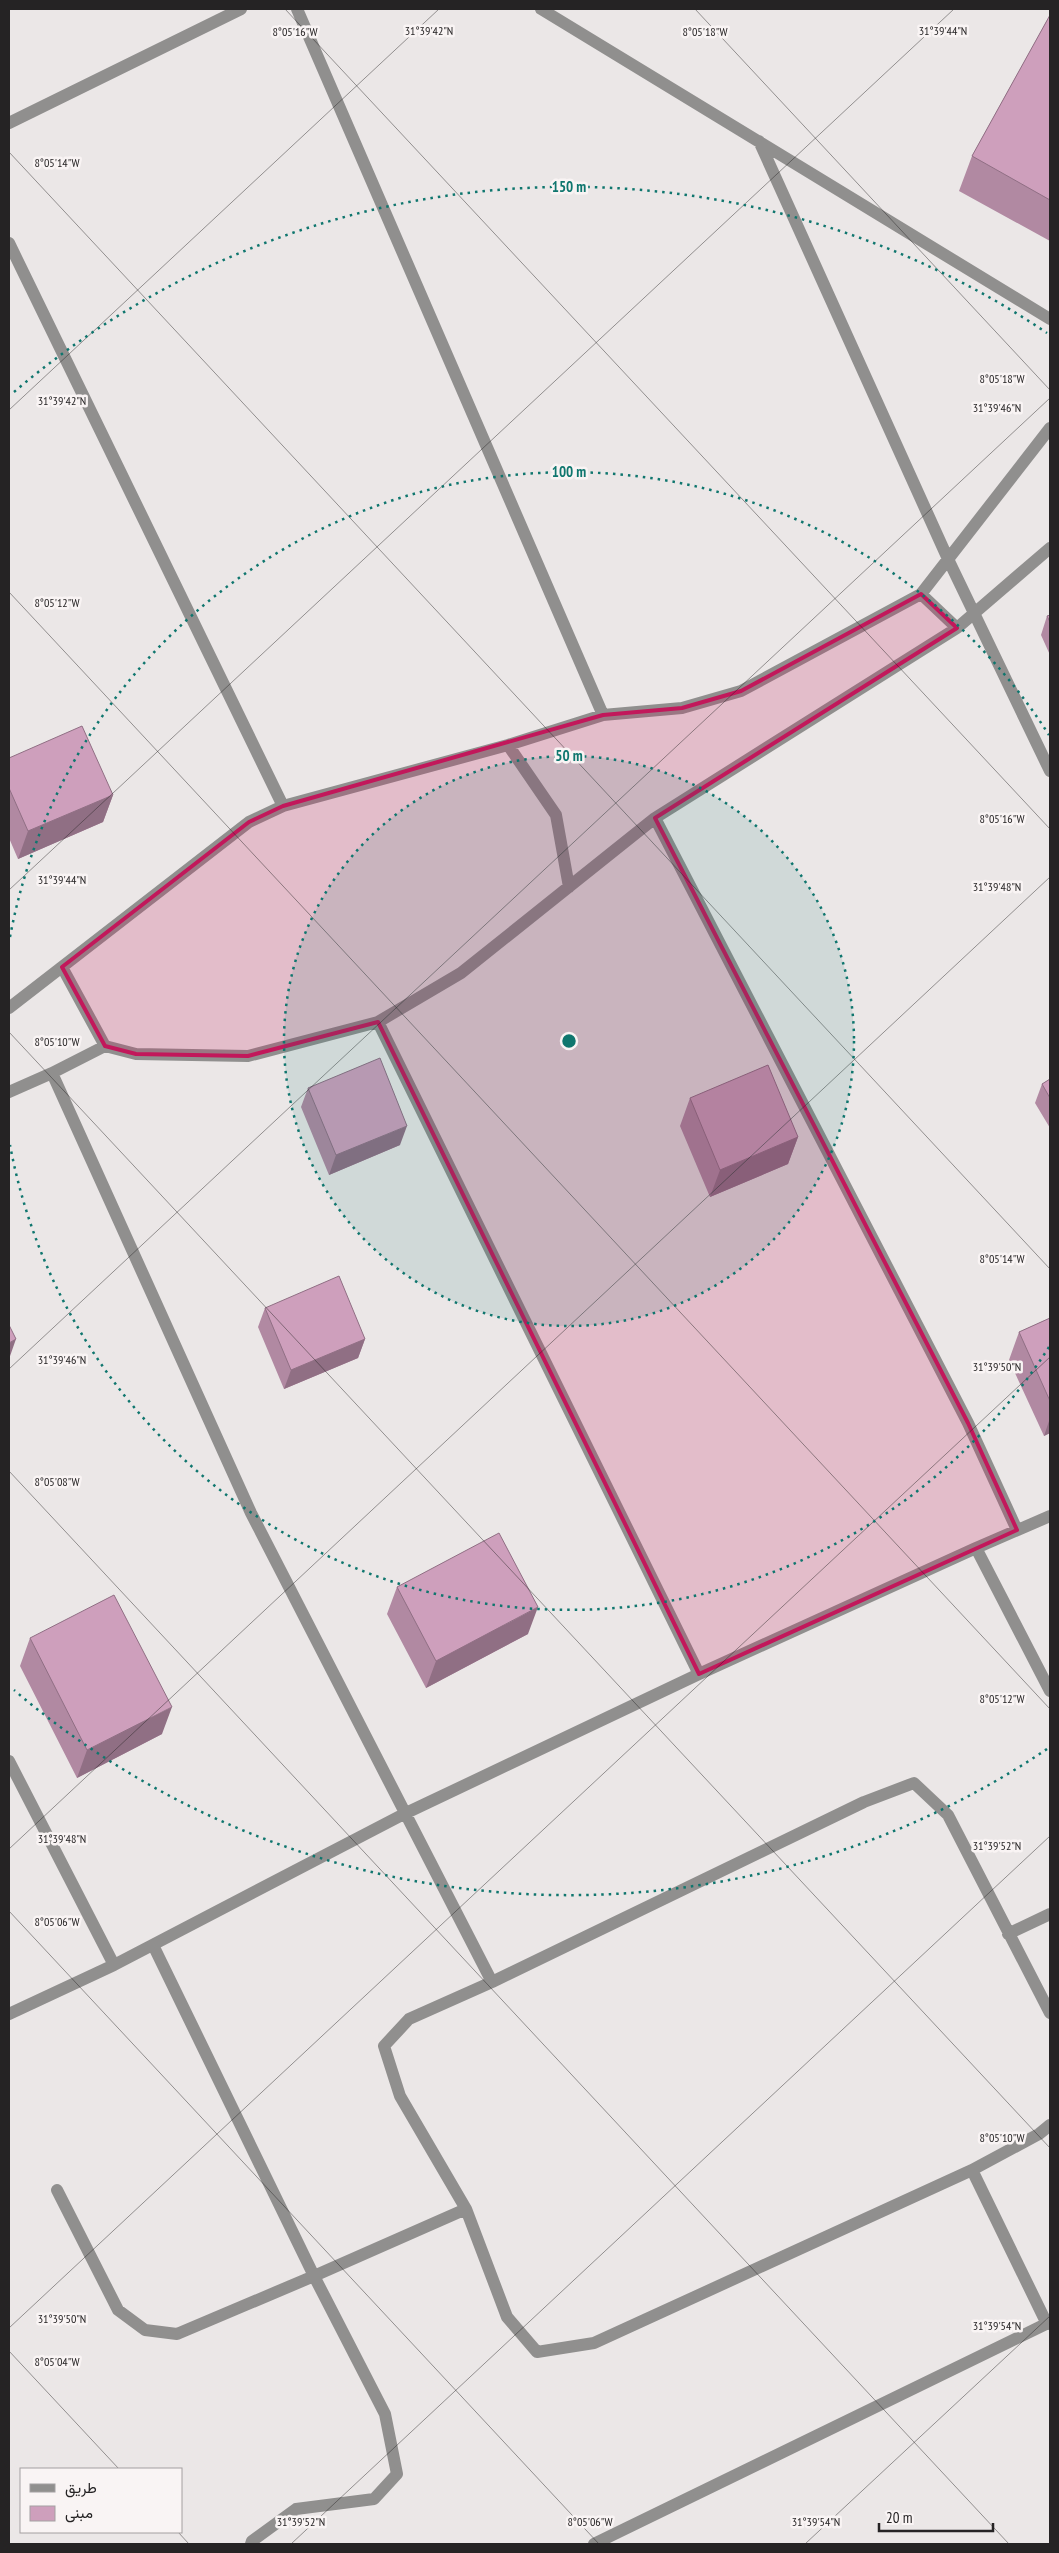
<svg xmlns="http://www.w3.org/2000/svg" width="1059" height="2553" font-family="'PT Sans Narrow',Vazirmatn,sans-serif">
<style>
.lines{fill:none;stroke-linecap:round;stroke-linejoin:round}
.minor{stroke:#908f8e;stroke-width:12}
.wall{fill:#b189a2}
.shaded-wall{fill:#906f84}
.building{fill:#ce9fbc;stroke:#906f84}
.marked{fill:#c2185b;fill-opacity:0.2;stroke:#c2185b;stroke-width:4;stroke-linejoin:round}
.ticks{fill:none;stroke:#252324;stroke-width:1;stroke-opacity:0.45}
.ring{fill:none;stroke:#0f766e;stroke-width:2.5;stroke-dasharray:2.5 5}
.ticks-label{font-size:12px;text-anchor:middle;fill:#252324;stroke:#f9f4f4;stroke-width:5;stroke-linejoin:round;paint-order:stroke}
.centre{fill:#0f766e;stroke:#f9f4f4;stroke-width:2.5}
.ring-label{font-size:15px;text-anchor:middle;font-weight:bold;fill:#0f766e;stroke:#f9f4f4;stroke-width:5;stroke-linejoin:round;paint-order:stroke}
</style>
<rect width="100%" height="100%" fill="#ebe7e7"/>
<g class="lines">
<path class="minor" d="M297,9l306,706
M541,9l509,310
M9,123l232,-114
M759,141l189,418 102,212
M9,243l274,563
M921,594l129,-166
M957,628l93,-80
M508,745l48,70 13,72
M655,818l313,605 49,107
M9,1008l240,-186 34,-16 225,-61 95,-30 79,-7 59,-17 180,-97 36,34 -302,190 -194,155 -83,49 -130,34 -112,-2 -31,-8 -43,-79
M378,1022l321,652
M52,1073l199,440 241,469
M9,1092l43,-19 53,-27
M1050,1516l-74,32 74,143
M9,1761l105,204
M1008,1934l42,-20
M1050,2013l-102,-198 -34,-32 -50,19 -372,180 -83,37 -25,27 16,50 66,113 41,108 30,35 57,-9 378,-173 67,-36 11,-9
M9,2014l105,-49 290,-151 295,-140 277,-126
M972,2170l75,154
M57,2190l61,120 27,20 32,4 137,-58 -161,-331
M251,2544l1,-3 44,-32 78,-10 23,-25 -12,-60 -71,-138 152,-67
M594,2544l456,-222"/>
</g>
<path class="wall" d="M1050,15v226l-91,-50 13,-35z
M1050,615v40l-9,-20 6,-19z
M9,758l104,37 -10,27 -85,37 -9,-21z
M1050,1079v49l-15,-25 7,-19z
M308,1088l92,57 -71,30 -28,-68z
M690,1098l108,39 -10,27 -78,33 -30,-71z
M265,1308l100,31 -7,19 -74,31 -26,-62z
M1050,1318v115l-6,3 -35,-76 10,-28z
M397,1587l131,47 -102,54 -39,-74z
M30,1638l132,96 -85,44 -57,-112z"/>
<path class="shaded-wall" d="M113,795l-10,27 -85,37 10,-28z
M407,1126l-7,19 -71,30 7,-20z
M798,1137l-10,27 -78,33 10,-27z
M16,1339l-7,20v-16z
M365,1339l-7,19 -74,31 7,-19z
M1050,1418v15l-6,3z
M538,1607l-10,27 -102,54 10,-27z
M172,1707l-10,27 -85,44 10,-28z"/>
<path class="building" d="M1050,15v185l-78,-44z
M1050,615v7l-3,-6z
M82,726l31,69 -85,36 -19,-43v-30z
M380,1058l27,68 -71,29 -28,-67z
M768,1065l30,72 -78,33 -30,-72z
M1050,1079v19l-8,-14z
M339,1276l26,63 -74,31 -26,-62z
M1050,1318v83l-31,-69z
M9,1325l7,14 -7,4z
M499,1533l39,74 -102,54 -39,-74z
M114,1595l58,112 -85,43 -57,-112z"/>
<path class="marked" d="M921,594l36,34 -302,190 313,605 49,107 -318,144 -321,-652 -130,34 -112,-2 -31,-8 -43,-79 187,-145 34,-16 320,-91 79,-7 59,-17z"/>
<path class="ticks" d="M285,9l765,820M695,9l355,381M9,152l1041,1117M9,410l430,-401M9,592l1041,1117M9,890l945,-881M9,1032l1041,1116M9,1369l1041,-971M9,1471l1000,1073M9,1849l1041,-972M9,1911l590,633M9,2328l1041,-971M9,2351l110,118M178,2532l11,12M291,2544l759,-708M805,2544l245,-228"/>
<circle cx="569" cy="1041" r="285" fill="#0f766e" fill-opacity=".12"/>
<g class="ring">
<circle cx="569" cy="1041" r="285"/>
<path d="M1049 1347A569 569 0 0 1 10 1145M10 937A569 569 0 0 1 1049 735"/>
<path d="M1047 1749A854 854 0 0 1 14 1690M14 392A854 854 0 0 1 1047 333"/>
</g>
<g class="ticks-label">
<text x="429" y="35">31°39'42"N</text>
<text x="943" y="35">31°39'44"N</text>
<text x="295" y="36">8°05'16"W</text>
<text x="705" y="36">8°05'18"W</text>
<text x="57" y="167">8°05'14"W</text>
<text x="1002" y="383">8°05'18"W</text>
<text x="62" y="405">31°39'42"N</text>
<text x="997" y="412">31°39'46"N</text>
<text x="57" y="607">8°05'12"W</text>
<text x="1002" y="823">8°05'16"W</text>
<text x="62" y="884">31°39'44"N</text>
<text x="997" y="891">31°39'48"N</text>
<text x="57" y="1046">8°05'10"W</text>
<text x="1002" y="1263">8°05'14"W</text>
<text x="62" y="1364">31°39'46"N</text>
<text x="997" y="1371">31°39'50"N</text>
<text x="57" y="1486">8°05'08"W</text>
<text x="1002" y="1703">8°05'12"W</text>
<text x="62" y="1843">31°39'48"N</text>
<text x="997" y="1850">31°39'52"N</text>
<text x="57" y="1926">8°05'06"W</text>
<text x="1002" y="2142">8°05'10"W</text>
<text x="62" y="2323">31°39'50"N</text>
<text x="997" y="2330">31°39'54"N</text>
<text x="57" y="2366">8°05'04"W</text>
<text x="590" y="2526">8°05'06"W</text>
<text x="301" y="2526">31°39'52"N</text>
<text x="816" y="2526">31°39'54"N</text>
</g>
<circle cx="569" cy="1041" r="8" class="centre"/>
<g class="ring-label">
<text x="569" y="192">150 m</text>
<text x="569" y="477">100 m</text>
<text x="569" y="761">50 m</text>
</g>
<rect width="1059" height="2553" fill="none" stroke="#252324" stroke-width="20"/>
<rect x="20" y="2468" width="162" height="65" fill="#f9f4f4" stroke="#a4a0a1"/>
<rect x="30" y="2484" width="25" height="8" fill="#908f8e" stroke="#a4a0a1"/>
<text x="65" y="2493" font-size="15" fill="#252324">طريق</text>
<rect x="30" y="2506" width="25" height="15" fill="#ce9fbc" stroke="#a4a0a1"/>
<text x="65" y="2518" font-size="15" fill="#252324">مبنى</text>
<path d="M879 2523v8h114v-8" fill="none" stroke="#252324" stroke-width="2.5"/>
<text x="886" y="2523" font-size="15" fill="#252324" stroke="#f9f4f4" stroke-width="4" paint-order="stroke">20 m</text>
</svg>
